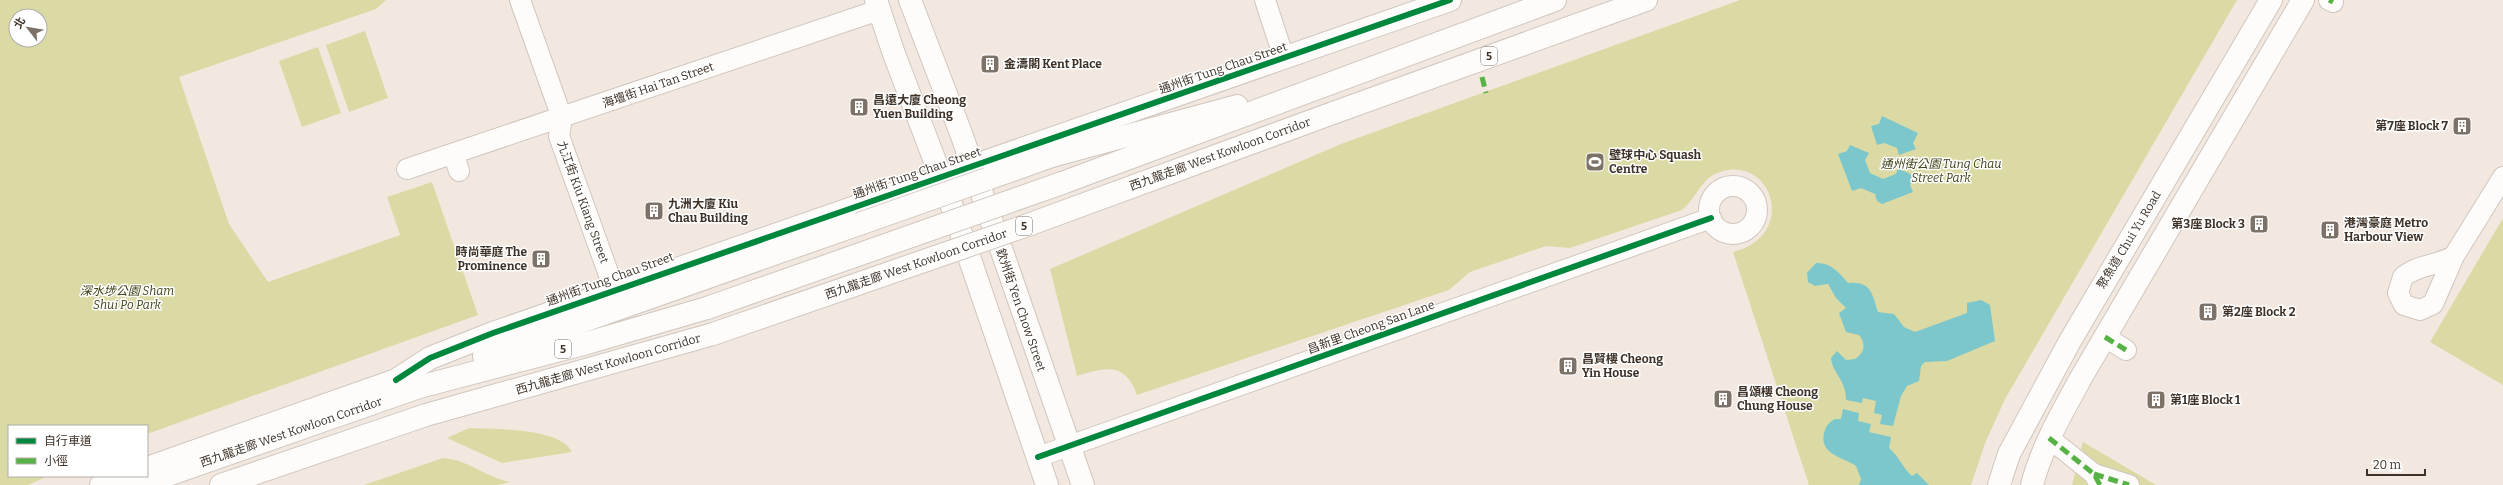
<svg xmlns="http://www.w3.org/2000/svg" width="2503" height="485" font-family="Bitter,'Noto Sans TC',serif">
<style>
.green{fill:#dbdaa4;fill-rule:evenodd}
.water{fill:#7cc7cc}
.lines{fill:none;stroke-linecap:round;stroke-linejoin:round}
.street-casing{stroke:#d0c6bd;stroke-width:22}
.secondary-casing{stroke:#d0c6bd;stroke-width:24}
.highway-casing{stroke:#d0c6bd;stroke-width:24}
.street{stroke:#fdfcfa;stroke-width:20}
.secondary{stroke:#fdfcfa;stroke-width:22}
.highway{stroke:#fdfcfa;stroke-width:22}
.highway-bridge-casing{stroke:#d0c6bd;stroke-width:24;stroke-linecap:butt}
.highway-bridge{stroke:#fdfcfa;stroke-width:22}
.quiet{stroke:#57b245;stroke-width:5;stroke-dasharray:10 5;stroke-linecap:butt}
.cycleway-casing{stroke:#fff;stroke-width:8}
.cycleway{stroke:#00873e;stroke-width:6}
.labels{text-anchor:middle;stroke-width:3;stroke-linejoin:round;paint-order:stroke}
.shield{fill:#fff;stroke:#787068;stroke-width:1}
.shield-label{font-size:11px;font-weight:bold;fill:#3e3228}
.poi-label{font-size:12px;font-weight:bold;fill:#3e3228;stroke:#fff;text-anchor:start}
.street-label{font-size:12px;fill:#3e3228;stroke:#fff}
.park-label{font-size:12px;font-style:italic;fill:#3f4116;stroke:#fff}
</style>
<rect width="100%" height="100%" fill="#f2e8e0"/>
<path class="green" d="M0,0h386l-10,9 -197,68 50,147 39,58 132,-47 -13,-38 45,-15 46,133 -331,119v-8h-138v50h39l-20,9h-28zM16,16h24v24h-24z
M1740,0h497l-232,399 -19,42 -15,44h-162l-76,-233c68,-17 37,-103 -18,-78 -15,7 -20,26 -33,36l-112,38 -24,-2 -76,26 -21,18 -312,105c-12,-33 -31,-28 -60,-19l-27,-107 291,-125z
M365,31l23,67 -39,14 -23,-67z
M318,47l23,66 -39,14 -23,-66z
M2503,218v167l-73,-43z
M469,428c24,1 92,0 103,24l-70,11 -55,-25z
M2083,442l73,43h-84z
M443,458c24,1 44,20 67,24l-13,3h-133z"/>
<path class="water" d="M1882,116l36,17 -5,10 3,6 -17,6 -2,-7 -13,-5 -7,2 -6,-19 8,-2z
M1850,145l19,8 -4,7 5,13 13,6 13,-5 2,-6 16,8 -4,9 3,7 -31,12 -5,-3 -2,-7 -14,-6 -9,3 -14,-37 9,-3z
M1816,263c14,-1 24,10 32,20 23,-2 24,10 30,29l16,2 10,13 11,5 52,-19v-10l14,-3 9,5 5,36 -48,20 -22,1 -4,4 -2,15 -12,5 -6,10 -8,30 -13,-2 2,-9 -8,-2 2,-12 -13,-3 -1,5 -16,-3c0,-21 -13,-25 -15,-42l6,-7 9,9 9,-1c10,-6 11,-16 4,-24l-13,-3 -7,-19 7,-5 -10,-10 -8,-14 -13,2 -7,-4 -1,-9z
M1843,409l16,4 -1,8 13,3 -2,8 22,5 -2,11c10,8 13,19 23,28l5,-3 12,12h-70l2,-6 -5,-13c-12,-9 -37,-11 -32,-33 2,-7 5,-11 11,-14h6z"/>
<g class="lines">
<defs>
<path id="street" d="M520,0l42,118 -3,18 55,153
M1265,0l19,58
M2329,0l4,2
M454,155l5,16
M407,169l472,-159
M1709 210a24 24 0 1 1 48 0a24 24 0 1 1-48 0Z
M2454,256c-15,9 -38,9 -51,21l-5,16 6,12 16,5 13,-6 21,-48 49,-79
M2105,337l21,13
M2049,438l45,36 6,11
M1038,457l673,-239
M2094,474l35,11"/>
<path id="secondary" d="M876,0l18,54 54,141 99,290
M910,0l52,136 121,349
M147,468l249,-88 34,-22 63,-25 957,-333
M101,485l25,-9
M1999,485l10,-31 61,-113 201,-341
M2032,485c10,-39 31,-74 50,-109l221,-376"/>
<path id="highway" d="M1333,113l313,-113
M987,179l65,-23 185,-50
M1062,183l493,-183
M484,356l375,-132
M139,485l280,-98 168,-44 120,-35
M221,485l205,-70 287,-81"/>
</defs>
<use href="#street" class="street-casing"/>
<use href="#secondary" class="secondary-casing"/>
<use href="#highway" class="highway-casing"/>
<use href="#street" class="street"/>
<use href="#secondary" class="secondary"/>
<use href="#highway" class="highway"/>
<defs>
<path id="highway-bridge" d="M859,224l128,-45
M707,308l355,-125
M713,334l312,-108 308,-113"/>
</defs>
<use href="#highway-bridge" class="highway-bridge-casing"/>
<use href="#highway-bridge" class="highway-bridge"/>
<path class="quiet" d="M2329,0l4,2
M1482,77l4,16
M2105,337l21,13
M2049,438l45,36 6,11
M2094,474l35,11"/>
<defs>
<path id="cycleway" d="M396,380l34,-22 63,-25 957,-333
M1038,457l673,-239"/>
</defs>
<use href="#cycleway" class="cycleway-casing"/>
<use href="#cycleway" class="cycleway"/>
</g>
<defs>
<symbol id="building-square" viewBox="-11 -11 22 22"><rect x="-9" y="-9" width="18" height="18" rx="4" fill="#7d7268" stroke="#fff"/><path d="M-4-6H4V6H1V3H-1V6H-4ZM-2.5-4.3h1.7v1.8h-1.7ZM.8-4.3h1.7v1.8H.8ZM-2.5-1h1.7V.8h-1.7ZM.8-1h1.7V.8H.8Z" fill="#fff"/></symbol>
<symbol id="stadium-square" viewBox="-11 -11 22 22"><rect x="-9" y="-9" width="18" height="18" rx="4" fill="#7d7268" stroke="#fff"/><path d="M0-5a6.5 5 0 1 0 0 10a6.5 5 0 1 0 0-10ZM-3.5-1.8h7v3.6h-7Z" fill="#fff"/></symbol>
</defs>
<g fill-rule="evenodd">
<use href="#building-square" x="979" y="53" width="22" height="22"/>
<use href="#building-square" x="848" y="96" width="22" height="22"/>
<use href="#building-square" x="2451" y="115" width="22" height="22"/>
<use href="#stadium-square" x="1584" y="151" width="22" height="22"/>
<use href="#building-square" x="643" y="200" width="22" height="22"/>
<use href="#building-square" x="2248" y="213" width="22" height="22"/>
<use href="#building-square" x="2319" y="219" width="22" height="22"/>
<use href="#building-square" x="530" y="248" width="22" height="22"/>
<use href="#building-square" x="2197" y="301" width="22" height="22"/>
<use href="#building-square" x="1557" y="355" width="22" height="22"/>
<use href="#building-square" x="1712" y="388" width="22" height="22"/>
<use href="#building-square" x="2145" y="389" width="22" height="22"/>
</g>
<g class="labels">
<g class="shield">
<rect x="1481" y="47" width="16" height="18" rx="3"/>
<rect x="1016" y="217" width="16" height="18" rx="3"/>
<rect x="555" y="340" width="16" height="18" rx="3"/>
</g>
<g class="shield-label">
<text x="1489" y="60">5</text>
<text x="1024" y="230">5</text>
<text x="563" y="353">5</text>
</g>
<g class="poi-label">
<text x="1004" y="68">金濤閣 Kent Place</text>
<text x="873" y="104">昌遠大廈 Cheong<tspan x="873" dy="14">Yuen Building</tspan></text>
<text x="2448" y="130" text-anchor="end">第7座 Block 7</text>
<text x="1609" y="159">壁球中心 Squash<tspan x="1609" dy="14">Centre</tspan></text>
<text x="668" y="208">九洲大廈 Kiu<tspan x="668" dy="14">Chau Building</tspan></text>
<text x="2344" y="227">港灣豪庭 Metro<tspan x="2344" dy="14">Harbour View</tspan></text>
<text x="2245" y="228" text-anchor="end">第3座 Block 3</text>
<text x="527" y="256" text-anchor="end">時尚華庭 The<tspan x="527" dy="14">Prominence</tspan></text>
<text x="2222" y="316">第2座 Block 2</text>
<text x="1582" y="363">昌賢樓 Cheong<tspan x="1582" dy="14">Yin House</tspan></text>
<text x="1737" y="396">昌頌樓 Cheong<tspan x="1737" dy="14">Chung House</tspan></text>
<text x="2170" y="404">第1座 Block 1</text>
</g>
<g class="street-label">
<text transform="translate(1223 68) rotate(-19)" y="4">通州街 Tung Chau Street</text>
<text transform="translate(658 85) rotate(-19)" y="4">海壇街 Hai Tan Street</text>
<text transform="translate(1220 154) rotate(-20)" y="4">西九龍走廊 West Kowloon Corridor</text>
<text transform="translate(917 173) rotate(-19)" y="4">通州街 Tung Chau Street</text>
<text transform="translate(583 202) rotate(70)" y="4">九江街 Kiu Kiang Street</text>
<text transform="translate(2129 240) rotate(-59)" y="4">聚魚道 Chui Yu Road</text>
<text transform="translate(916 264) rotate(-19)" y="4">西九龍走廊 West Kowloon Corridor</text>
<text transform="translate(610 279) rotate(-20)" y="4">通州街 Tung Chau Street</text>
<text transform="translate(1021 310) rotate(71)" y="4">欽州街 Yen Chow Street</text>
<text transform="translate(1371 327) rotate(-20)" y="4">昌新里 Cheong San Lane</text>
<text transform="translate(608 364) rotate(-16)" y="4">西九龍走廊 West Kowloon Corridor</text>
<text transform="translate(291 432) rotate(-19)" y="4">西九龍走廊 West Kowloon Corridor</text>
</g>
<g class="park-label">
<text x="1941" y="168">通州街公園 Tung Chau<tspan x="1941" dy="14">Street Park</tspan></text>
<text x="127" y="295">深水埗公園 Sham<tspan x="127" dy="14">Shui Po Park</tspan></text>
</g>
</g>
<rect x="8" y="425" width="140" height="52" fill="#ffffff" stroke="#b2ada9"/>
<rect x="16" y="438" width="20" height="6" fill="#00873e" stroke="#b2ada9"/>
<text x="44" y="445" font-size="12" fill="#3e3228">自行車道</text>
<rect x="16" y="458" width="20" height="6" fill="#57b245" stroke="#b2ada9"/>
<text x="44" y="465" font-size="12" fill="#3e3228">小徑</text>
<g transform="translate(28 28) rotate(301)"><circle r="19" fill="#ffffff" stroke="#b2ada9"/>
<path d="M0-3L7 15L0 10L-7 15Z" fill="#7d7268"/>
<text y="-6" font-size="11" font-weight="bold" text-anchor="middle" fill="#3e3228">北</text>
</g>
<path d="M2367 469v6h58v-6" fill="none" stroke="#3e3228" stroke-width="2"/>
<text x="2373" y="469" font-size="12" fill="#3e3228" stroke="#ffffff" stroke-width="3" paint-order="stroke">20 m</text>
</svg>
